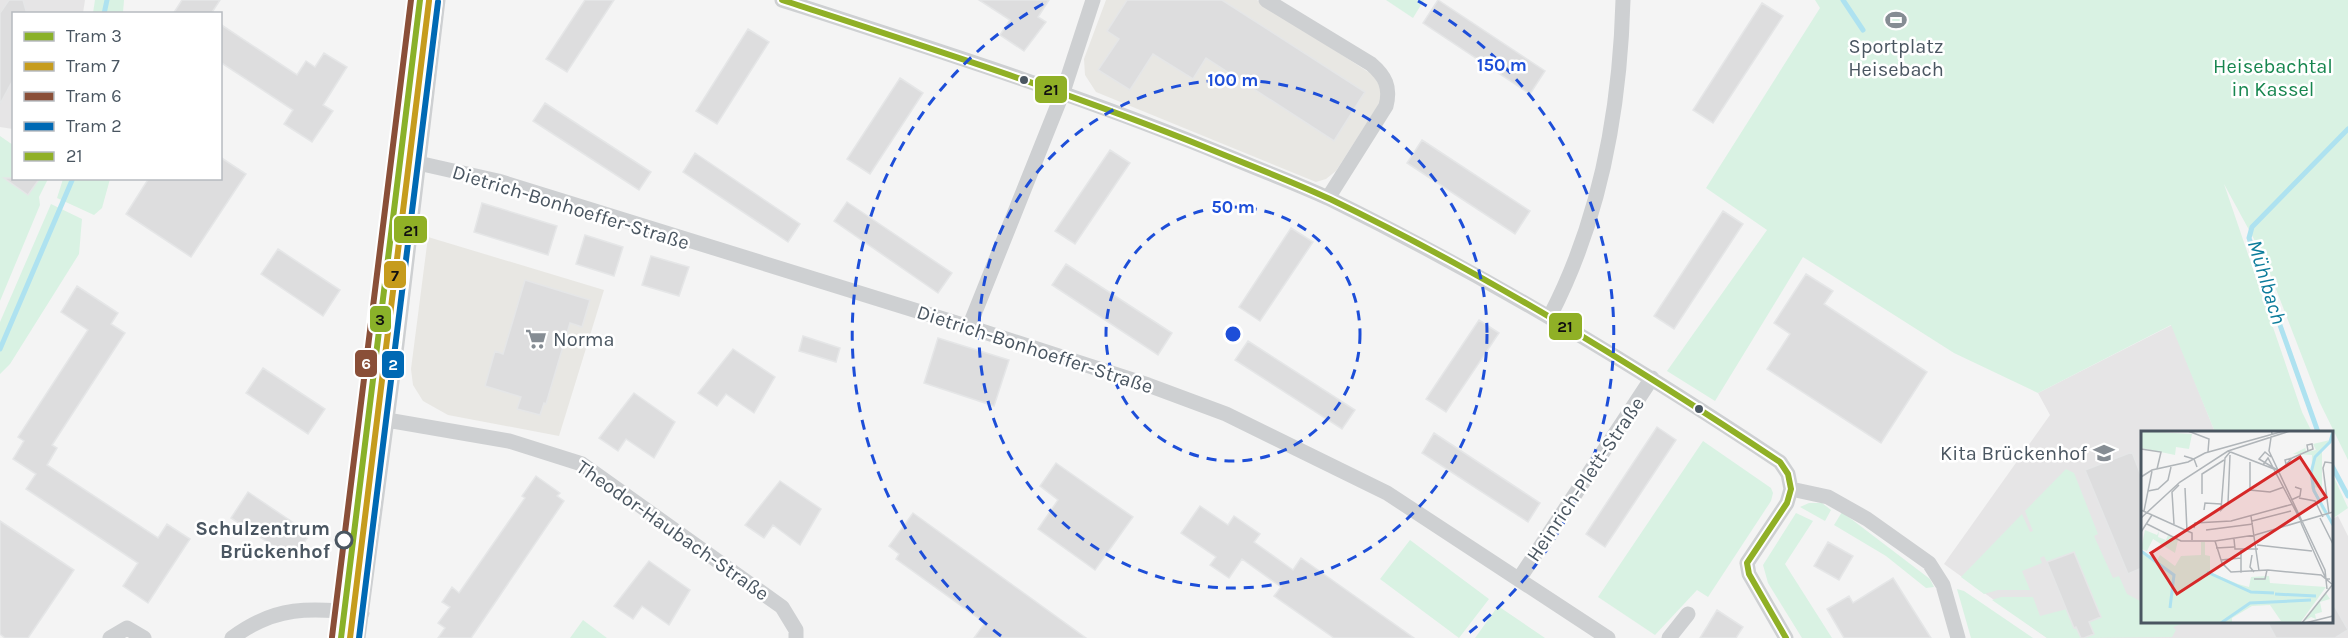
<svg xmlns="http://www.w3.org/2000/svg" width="2348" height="638" font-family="Karla,sans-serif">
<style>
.commercial{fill:#e8e7e3}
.education{fill:#e6e5e6}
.green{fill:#d9f2e3}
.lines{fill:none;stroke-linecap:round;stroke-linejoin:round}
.stream{stroke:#aee2f0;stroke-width:5}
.building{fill:#ddddde;stroke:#e5e6e7;stroke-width:1.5}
.street{stroke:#ced0d2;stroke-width:15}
.tram{stroke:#c9cacc;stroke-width:1.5}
.bus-1-casing{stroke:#fff;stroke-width:10}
.bus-1{stroke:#90b026;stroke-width:6}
.tram-1-casing{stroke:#fff;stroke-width:10}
.tram-2-casing{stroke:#fff;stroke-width:10}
.tram-3-casing{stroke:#fff;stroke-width:10}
.tram-4-casing{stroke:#fff;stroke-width:10}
.tram-1{stroke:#8ab129;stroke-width:6}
.tram-2{stroke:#c69c1d;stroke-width:6}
.tram-3{stroke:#8a4f38;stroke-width:6}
.tram-4{stroke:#0069b4;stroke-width:6}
.ring{fill:none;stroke:#1d4ed8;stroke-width:3;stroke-dasharray:10 8}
.bus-dot{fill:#4a5661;stroke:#fff;stroke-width:2}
.stop-dot{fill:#fff;stroke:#4a5661;stroke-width:3}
.labels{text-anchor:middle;stroke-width:5;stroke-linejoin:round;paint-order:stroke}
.poi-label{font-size:20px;fill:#4a5661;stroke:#fff}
.park-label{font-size:20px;fill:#17864f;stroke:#fff}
.street-label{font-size:20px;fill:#4a5661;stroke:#fff}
.stop-label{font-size:20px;font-weight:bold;fill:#4a5661;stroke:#fff;text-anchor:end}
.water-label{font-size:21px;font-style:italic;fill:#0c7c9b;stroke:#fff}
.inset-river{fill:none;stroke:#aee2f0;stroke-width:3}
.inset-road{fill:none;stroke:#b0b5b9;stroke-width:1.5}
.view{fill:#d62828;fill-opacity:0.15;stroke:#d62828;stroke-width:3}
.inset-edge{fill:none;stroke:#4a5661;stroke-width:3}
.centre{fill:#1d4ed8;stroke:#fff;stroke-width:3}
.ring-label{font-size:18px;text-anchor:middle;font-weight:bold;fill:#1d4ed8;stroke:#fff;stroke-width:5;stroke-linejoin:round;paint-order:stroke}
.line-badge{stroke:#fff;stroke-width:2}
.badge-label{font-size:16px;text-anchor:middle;font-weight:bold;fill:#fff}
.pale-badge-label{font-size:16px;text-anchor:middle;font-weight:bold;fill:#111}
</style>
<rect width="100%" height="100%" fill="#f4f4f4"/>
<path class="commercial" d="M1106,0h151l116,75 9,15 -2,12 -44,69 -10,8 -10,3 -220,-90 -11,-17 -1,-16z
M428,237l176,53 -45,146 -111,-21 -25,-14 -10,-16 -2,-16z"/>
<path class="education" d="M0,0h85l-2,13 -69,1 -1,115 -13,-2z
M2172,325l43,107h-73v190h190v-103l6,-3 10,20v102h-301l-103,-74 106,-149 -12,-22z"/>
<path class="green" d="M95,0h29l-1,13h-30z
M1386,0h38l-11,18z
M1815,0h533v460l-28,-57 -63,-163 -2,1 -31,-57 78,228 10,20h-97l-44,-107 -133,68 -84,-40 -151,-96 -88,144 -48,-30 100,-141 -61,-42 114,-180z
M0,136l13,9 1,33 34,1 -9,18 1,8 -40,96z
M63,179h47l-8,29 -8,7 -37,-17z
M51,204l31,15 -3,35 -69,110 -10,10v-52z
M1703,441l68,47 2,5 -2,8 -63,96 -11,-7 -42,45 -57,-38z
M2066,469l8,4 24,61 -4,2 19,42 6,-2 8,18 15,8v20h37l2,2 -8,3 3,3 -4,7 -89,1 6,-16 12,-5 -27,-65 -27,10 -3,-6 -4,2 2,5 -20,8 8,19h-32l-14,4 -23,-17 61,-63 8,18 3,-1 -8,-20z
M2332,473l16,35 -16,11z
M1809,503h13l9,7 -6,11 -25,-14z
M1842,512l88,67 4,8 -8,1 -40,-32 -52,-31z
M1796,513l17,8 -28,43 47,74h-30l-34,-55 -5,-18z
M1410,540l79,59 -30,39 -79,-59z
M1957,589l7,2 69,47h-62z
M2001,597h32l7,19 27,-7 14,29h-34l-55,-38z
M1498,606l47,32h-70z
M583,620l24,18h-37z"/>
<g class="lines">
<path class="stream" d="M1843,0l20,30
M104,14l3,-14
M0,349l73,-171
M2318,432l-69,-194 3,-11 96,-98
M2332,466l16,30"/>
</g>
<path class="building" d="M9,0h14l4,14h-13v64l-14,26v-91z
M182,0h38l-9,14h-38z
M585,0h29l-47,72 -21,-13z
M979,0h70l-11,17 8,5 -22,29 -24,-16 10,-15z
M1127,0h95l143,92 -31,49 -128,-83 -13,21 -40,-25 -23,36 -32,-20 21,-31 -12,-8z
M1438,0l107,71 -15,23 -107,-71z
M1762,3l21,13 -70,107 -20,-13z
M220,24l77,51 9,-14 9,6 9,-14 23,14 -24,38 10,6 -21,31 -28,-18 9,-14 -73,-48z
M748,29l21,13 -52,82 -21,-13z
M900,78l23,15 -53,81 -23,-15z
M545,103l106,69 -12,18 -106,-69z
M1422,140l108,71 -15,23 -108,-71z
M1110,150l20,13 -55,81 -20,-13z
M695,153l105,71 -12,18 -105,-70z
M220,157l26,17 -55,83 -65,-43 23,-36h71z
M4,178h36l-12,17z
M847,202l105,71 -14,20 -104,-72z
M482,203l75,23 -9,29 -74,-23z
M1723,211l20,13 -69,105 -20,-13z
M1291,228l22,14 -53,79 -21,-14z
M585,235l38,12 -9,29 -38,-12z
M278,249l62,41 -17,26 -62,-42z
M651,256l38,11 -10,29 -37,-11z
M1066,264l106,69 -14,22 -106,-70z
M1806,274l27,17 -9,13 103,68 -46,71 -114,-74 23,-35 -16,-11z
M525,280l65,20 -8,27 -12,-4 -24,81 -2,-1 -4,12 -23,-6 4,-12 -36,-11 10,-35 8,3z
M77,286l41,27 -7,11 14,9 -73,112 5,3 -10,17 111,73 9,-14 23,15 -42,64 -25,-17 15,-23 -112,-74 10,-15 -23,-15 11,-18 -6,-4 70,-107 -27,-18z
M1479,320l20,13 -53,79 -20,-13z
M803,336l37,12 -4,14 -37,-11z
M938,338l71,22 -15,46 -70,-23z
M1248,341l107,69 -13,19 -107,-69z
M733,349l42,28 -21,36 -28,-19 -9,12 -19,-13z
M263,368l62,41 -17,25 -62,-41z
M634,393l41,29 -21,36 -28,-19 -8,12 -19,-13z
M1657,427l19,13 -71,107 -19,-13z
M1434,433l106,70 -12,19 -106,-69z
M2132,452l10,26v90l-14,6 -43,-104z
M1056,463l77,54 -38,53 -57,-41 20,-29 -18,-14z
M536,476l24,17 -3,3 7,5 -93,137h-33l7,-10 -7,-5 12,-16 -8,-5 10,-15 7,6 66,-95 -3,-2z
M780,481l41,28 -21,36 -27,-20 -9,13 -19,-13z
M248,492l62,42 -17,25 -62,-41z
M1200,506l28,19 6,-9 26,18 -6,8 39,28 8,-12 113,80h-80l-60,-42 7,-9 -39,-28 -13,19 -19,-13 6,-8 -35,-24z
M913,513l173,125h-112l11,-15 -89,-64 3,-5 -10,-8z
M0,521l74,49 -46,68h-23l-5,-4z
M1828,542l25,14 -14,24 -25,-14z
M2074,552l27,65 -12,5 5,12 -10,4h-3l-5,-11 -2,1 -27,-66z
M649,561l41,29 -21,35 -27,-19 -9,13 -19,-13z
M1893,578l38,60h-87l-17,-29 22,-13 4,7z
M2331,600l17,30 -13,8h-59l-9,-17h64z
M1717,610l26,17 -7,11h-36z"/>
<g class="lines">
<path class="street" d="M782,0c152,49 303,97 450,158 33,14 66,26 98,41 156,77 305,166 450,263l8,12 3,15
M1266,0l105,64c14,12 20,23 15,42l-58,92
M418,163l80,18 471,146 179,58 78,29 161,79 221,145
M1550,316c51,-98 70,-206 73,-316
M969,327l94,-235 30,-92
M387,420l122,21 73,23 200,143 14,23v8
M1791,489l37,8 39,22 62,44 14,22 15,53
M1519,579l133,-201
M110,638l17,-10 17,10
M232,638c44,-33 77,-30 130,-25
M358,638l39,-294 41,-344
M1669,638l19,-24
M1786,638l-37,-64 -2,-11 40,-60 4,-14"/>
<path class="tram" d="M333,638v-8"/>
<defs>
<path id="bus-1" d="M782,0c144,47 289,93 430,150 39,16 79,31 118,49 156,75 305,167 450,263l8,12 3,15
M358,638l39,-294 41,-344
M1786,638l-37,-64 -2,-11 40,-60 4,-14"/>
</defs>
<use href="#bus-1" class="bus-1-casing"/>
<use href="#bus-1" class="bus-1"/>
<defs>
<path id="tram-1" d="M341,638l79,-638"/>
<path id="tram-2" d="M350,638l79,-637"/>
<path id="tram-3" d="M332,637l79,-637"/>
<path id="tram-4" d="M359,638l79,-636"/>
</defs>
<use href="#tram-1" class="tram-1-casing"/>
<use href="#tram-2" class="tram-2-casing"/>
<use href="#tram-3" class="tram-3-casing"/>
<use href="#tram-4" class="tram-4-casing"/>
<use href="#tram-1" class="tram-1"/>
<use href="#tram-2" class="tram-2"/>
<use href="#tram-3" class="tram-3"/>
<use href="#tram-4" class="tram-4"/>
</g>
<g class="ring">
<circle cx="1233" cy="334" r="127"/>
<circle cx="1233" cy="334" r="254"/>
<path d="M1001 636A381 381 0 0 1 1048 1M1418 1A381 381 0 0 1 1465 636"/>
</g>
<defs>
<symbol id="stadium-bare" viewBox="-9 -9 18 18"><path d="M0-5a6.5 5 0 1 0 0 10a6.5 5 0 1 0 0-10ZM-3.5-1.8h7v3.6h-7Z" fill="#868d94" stroke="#fff" stroke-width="2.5" paint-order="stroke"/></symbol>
<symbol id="supermarket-bare" viewBox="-9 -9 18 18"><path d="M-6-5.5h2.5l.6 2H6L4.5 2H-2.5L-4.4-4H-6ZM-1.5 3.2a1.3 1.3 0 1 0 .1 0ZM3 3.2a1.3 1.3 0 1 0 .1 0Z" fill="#868d94" stroke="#fff" stroke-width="2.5" paint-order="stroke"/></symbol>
<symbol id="school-bare" viewBox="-9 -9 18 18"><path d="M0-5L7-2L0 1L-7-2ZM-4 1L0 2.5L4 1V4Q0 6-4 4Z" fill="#868d94" stroke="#fff" stroke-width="2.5" paint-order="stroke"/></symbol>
</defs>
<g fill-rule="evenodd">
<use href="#stadium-bare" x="1881" y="5" width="30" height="30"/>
<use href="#supermarket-bare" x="521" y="324" width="30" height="30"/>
<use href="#school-bare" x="2089" y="438" width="30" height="30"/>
</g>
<g class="bus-dot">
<circle cx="1024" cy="80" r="5"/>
<circle cx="1699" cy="409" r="5"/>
</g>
<circle class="stop-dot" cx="344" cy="540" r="8"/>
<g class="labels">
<g class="poi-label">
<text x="1896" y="53">Sportplatz<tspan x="1896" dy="23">Heisebach</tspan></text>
<text x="553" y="346" text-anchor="start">Norma</text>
<text x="2087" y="460" text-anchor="end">Kita Brückenhof</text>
</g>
<g class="park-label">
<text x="2273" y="73">Heisebachtal<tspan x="2273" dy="23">in Kassel</tspan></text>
</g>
<g class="street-label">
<text transform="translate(571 207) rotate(17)" y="7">Dietrich-Bonhoeffer-Straße</text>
<text transform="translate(1035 349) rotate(18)" y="7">Dietrich-Bonhoeffer-Straße</text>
<text transform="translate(1585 479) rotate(-56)" y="7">Heinrich-Plett-Straße</text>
<text transform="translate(673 530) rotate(35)" y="7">Theodor-Haubach-Straße</text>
</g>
<g class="stop-label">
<text x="330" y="535">Schulzentrum<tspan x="330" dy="23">Brückenhof</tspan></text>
</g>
<g class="water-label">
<text transform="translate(2267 282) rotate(73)" y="7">Mühlbach</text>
</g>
</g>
<g transform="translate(2141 431)">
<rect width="192" height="192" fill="#f4f4f4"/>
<path d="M0,0l51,3 -3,15 -13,-2 -1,8 -34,-7zM189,9l-8,11v38l-8,-2 13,26 -3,1 -13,-26 1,-33 -19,-1 12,-6 -1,-5 2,8 -7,3 17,-4 -3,-6zM4,99l12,5 2,-4 -1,6 8,3 2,-5 10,5 -3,13 -22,-14 -6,12 -6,-2zM60,111h4v13l5,1v16l28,12 11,3 2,-10 18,-1 1,7 56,4 -26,36h-45l26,-2 -11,-16 -18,1 -20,12v5h-91v-70l32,22 -17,-13 4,-7 15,11 6,-10 20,-1zM185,162l4,6 -10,3 2,10 -7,2 1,5 -5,-2 -8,5z" fill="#d9f2e3"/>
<path class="inset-river" d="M192,0l-3,11 -15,15 -4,16 3,18 19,34M0,120l33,24 -4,33M66,141l44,20 23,1M134,163l41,2M80,192l29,-20 61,-3"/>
<path class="inset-road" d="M47,0l21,8 -1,13M131,0l-3,20 56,119 2,19M0,18l20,3 -4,17M87,20l46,18M89,24l-2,48 -7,7 4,-52 5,-6M43,25l10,3 3,8M130,26l-6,-5 -6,7 20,12M151,27l16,-7 -1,-6 5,-1 1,5 -5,2M109,31v28l20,2 14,-5M122,34l5,-7 34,65M137,42l14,-15 -7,2 1,4M0,46l11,-7 36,-8 17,-9 79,-22M44,57l2,43M7,60l10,-2 10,-9 3,-13M61,63v-20l22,-14M158,67l16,3 8,16M150,69l9,-4 1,-7 -6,-2M0,79l51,23v7M63,79l1,-7 16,1M3,80l8,-40M188,83l-6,-46 2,-6 8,1M110,85l8,55M0,87l39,-36 48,-31 62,-20M179,87l13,26M111,90l39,-10M160,92l25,56h4M6,93l34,17h34l40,-6 78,-23M33,93l-2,-32 7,-7M53,97l1,-5 36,-2 62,-17M65,99l47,-6M0,101l11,-17M93,108l1,10h23M74,110l7,22 9,9 37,-2 53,5 12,10M116,114l55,6M75,117l18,-1M111,124l-2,12 4,5M80,129l20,-2M100,142v-23M113,148h11l2,-9M161,192l31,-39M164,192l28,-7"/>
<path class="view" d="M159,26l26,40 -149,97 -26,-41z"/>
<rect width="192" height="192" class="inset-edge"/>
</g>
<circle cx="1233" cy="334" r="9" class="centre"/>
<g class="ring-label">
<text x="1502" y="71">150 m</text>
<text x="1233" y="86">100 m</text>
<text x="1233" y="213">50 m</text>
</g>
<g class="line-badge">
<rect x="1034" y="75" width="34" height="29" rx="6" fill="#90b026"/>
<rect x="393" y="215" width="35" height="29" rx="6" fill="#90b026"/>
<rect x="383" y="260" width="24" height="29" rx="6" fill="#c69c1d"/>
<rect x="369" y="305" width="23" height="28" rx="6" fill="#8ab129"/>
<rect x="1548" y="312" width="35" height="29" rx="6" fill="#90b026"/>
<rect x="354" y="349" width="24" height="29" rx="6" fill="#8a4f38"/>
<rect x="381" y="350" width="24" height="29" rx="6" fill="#0069b4"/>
</g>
<g class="badge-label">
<text x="366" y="369">6</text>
<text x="393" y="370">2</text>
</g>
<g class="pale-badge-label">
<text x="1051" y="95">21</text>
<text x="411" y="236">21</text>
<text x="395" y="281">7</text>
<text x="380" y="325">3</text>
<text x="1565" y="332">21</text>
</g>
<rect x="12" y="12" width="210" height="168" fill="#ffffff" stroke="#b7bbc0" stroke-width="1.5"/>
<rect x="24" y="32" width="30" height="9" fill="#8ab129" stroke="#b7bbc0" stroke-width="1.5"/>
<text x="66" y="42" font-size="18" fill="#4a5661">Tram 3</text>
<rect x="24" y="62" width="30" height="9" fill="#c69c1d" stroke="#b7bbc0" stroke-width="1.5"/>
<text x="66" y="72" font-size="18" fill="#4a5661">Tram 7</text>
<rect x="24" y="92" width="30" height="9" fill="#8a4f38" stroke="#b7bbc0" stroke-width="1.5"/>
<text x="66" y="102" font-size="18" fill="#4a5661">Tram 6</text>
<rect x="24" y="122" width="30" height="9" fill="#0069b4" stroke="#b7bbc0" stroke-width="1.5"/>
<text x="66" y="132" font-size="18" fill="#4a5661">Tram 2</text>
<rect x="24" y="152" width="30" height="9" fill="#90b026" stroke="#b7bbc0" stroke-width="1.5"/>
<text x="66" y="162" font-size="18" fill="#4a5661">21</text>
</svg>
